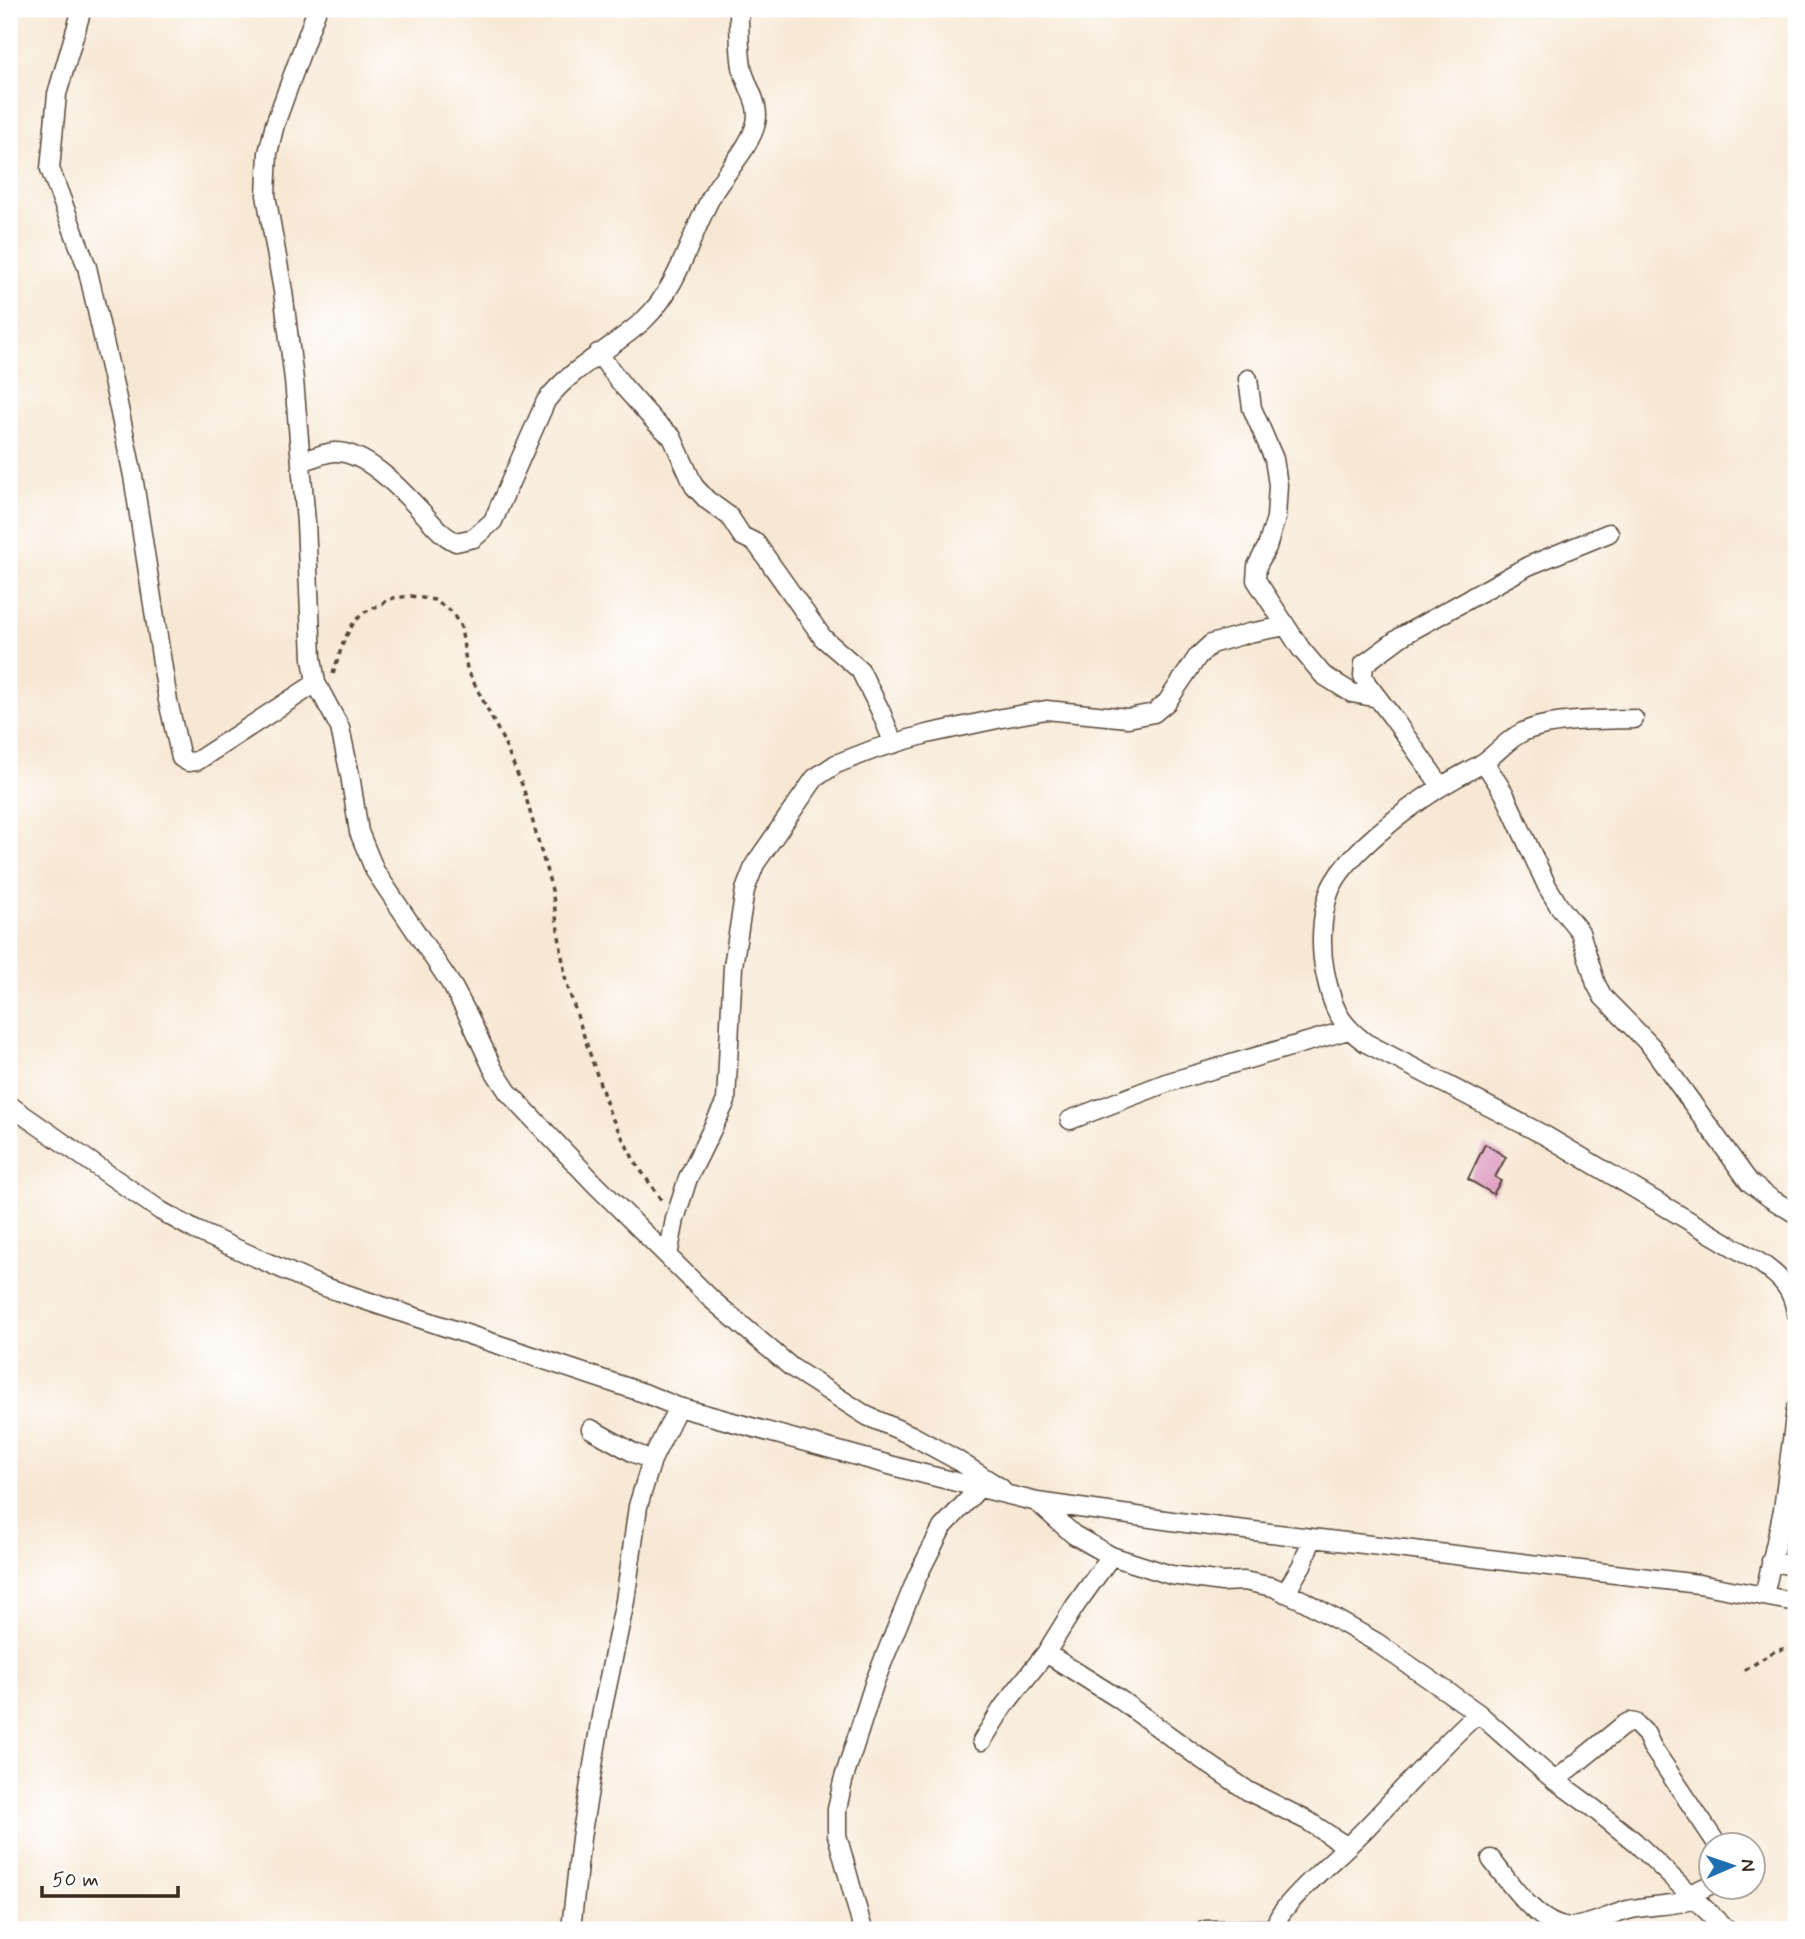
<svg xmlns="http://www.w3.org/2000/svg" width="1805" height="1939" font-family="Mynerve,sans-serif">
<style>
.building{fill:#dc96be}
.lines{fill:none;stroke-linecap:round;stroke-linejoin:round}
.minor-casing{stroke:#574639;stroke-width:21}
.path{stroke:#574639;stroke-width:3.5;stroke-dasharray:5 5;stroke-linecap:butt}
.minor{stroke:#fff;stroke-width:18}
</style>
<rect width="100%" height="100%" fill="#fff"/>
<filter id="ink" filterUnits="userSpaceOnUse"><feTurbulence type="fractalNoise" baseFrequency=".0143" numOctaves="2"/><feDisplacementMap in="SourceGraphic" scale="14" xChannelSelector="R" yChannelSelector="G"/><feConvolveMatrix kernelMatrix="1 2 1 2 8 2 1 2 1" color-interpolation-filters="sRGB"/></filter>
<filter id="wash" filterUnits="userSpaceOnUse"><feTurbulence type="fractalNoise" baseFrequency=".00686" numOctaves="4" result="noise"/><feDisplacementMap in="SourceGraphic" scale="28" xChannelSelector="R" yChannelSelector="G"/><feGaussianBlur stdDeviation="1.57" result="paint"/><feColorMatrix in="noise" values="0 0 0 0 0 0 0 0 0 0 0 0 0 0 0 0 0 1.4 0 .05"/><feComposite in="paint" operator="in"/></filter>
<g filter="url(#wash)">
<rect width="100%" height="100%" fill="#f7e8d4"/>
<g id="blocks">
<path class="building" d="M1485,1144l21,13 -11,20 6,4 -8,13 -25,-15z"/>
</g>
</g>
<g filter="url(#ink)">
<use href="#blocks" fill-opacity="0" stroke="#574639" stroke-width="2"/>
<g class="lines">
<defs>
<path id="minor" d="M82,9l-25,85 -7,75 37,98 29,127 17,82 35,225 13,57 7,4 9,-1 119,-78
M317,9l-42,115 -7,29 -2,42 17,96 11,89 12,143 6,135 4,25 24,45 10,47 9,57 16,39 78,116 16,30 24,52 15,23 86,91 117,116 80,68 76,49 44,19 46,25 44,28
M598,353l25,33 33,37 16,14 22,49 13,14 22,16 13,20 14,7 67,95 37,32 20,40 14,34
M1248,379l4,29 22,51 4,26 -2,33 -9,29 -10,19 -1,14 45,69 22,26 29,18 26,5
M302,462c10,-4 21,-9 32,-10 33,-1 68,39 89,61 10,11 19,23 33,29l18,-4 19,-17 53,-120c27,-35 66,-52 98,-81 37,-35 46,-87 71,-130 12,-19 36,-45 41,-67 5,-20 -11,-38 -14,-56 -3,-19 -3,-39 -3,-58
M1634,719c-30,1 -84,0 -111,13 -16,7 -27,23 -42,32 -14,8 -28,15 -42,24 -31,20 -98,69 -110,105 -8,24 -9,55 -4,79 7,34 13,51 41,71l180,93 216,128c19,14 30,24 34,48
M1484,762l20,31 43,93 12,20 21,26 16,52 7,13 48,49 98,136 21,16 26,16
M1441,786l-48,-68 -26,-34 -4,-8 1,-12 38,-28 126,-70 81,-33
M9,1105l152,106 34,19 42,19 79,35 328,109 34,14 230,63 129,32 149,21 513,61 97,18
M1070,1120l96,-37 182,-53
M668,1256l7,-37 13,-41 38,-77 7,-135 12,-76 10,-26 60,-86 21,-14 39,-15 52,-15 75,-16 44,-8 82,8 26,-5 13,-11 31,-46 13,-12 38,-11 37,-7
M591,1429l43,24 18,7
M1037,1502l37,33 37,21 60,19 51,7 22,-1 29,6 31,14 72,41 102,71 70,62 45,33 42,34 92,88
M1771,1561l25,6
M1285,1593l17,-28 10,-26
M1764,1596l19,-86 13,-101
M1046,1653l73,46 78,57 51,35 60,30 38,25
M982,1741l21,-34 43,-54 29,-47 36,-50
M1555,1781l66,-54 8,-5 6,1 11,11 6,13 65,97
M1491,1859c17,22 49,70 80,68 20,-1 38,-12 57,-17 21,-5 43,-4 64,-10
M1688,1895l22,-10
M571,1929l10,-91 21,-127 23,-110 13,-95 14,-46 26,-53
M863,1930l-26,-95v-26l6,-28 32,-100 43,-106 24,-47 37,-40
M1205,1930l70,-1
M1275,1930c0,-9 5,-16 11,-23 25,-30 57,-54 84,-83 35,-37 69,-76 108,-111"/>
</defs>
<use href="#minor" class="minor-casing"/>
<path class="path" d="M333,674l11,-34 10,-18 11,-10 28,-14 18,-2 23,4 17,11 10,16 6,42 35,69 21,49 29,103 14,92 44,132 25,48 27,39
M1745,1670l30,-19 21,-5"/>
<use href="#minor" class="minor"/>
</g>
</g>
<rect width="1805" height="1939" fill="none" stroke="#fff" stroke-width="35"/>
<g transform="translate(1732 1866) rotate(88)"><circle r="33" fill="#ffffff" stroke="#b1aaa5" stroke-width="2"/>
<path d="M0-5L12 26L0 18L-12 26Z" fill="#1f6fb2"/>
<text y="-10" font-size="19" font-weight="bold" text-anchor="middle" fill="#3b2a1e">N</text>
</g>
<path d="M42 1886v10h136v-10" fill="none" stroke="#3b2a1e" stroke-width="3.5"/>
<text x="52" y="1886" font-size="21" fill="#3b2a1e" stroke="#ffffff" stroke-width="5" paint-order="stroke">50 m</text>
</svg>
